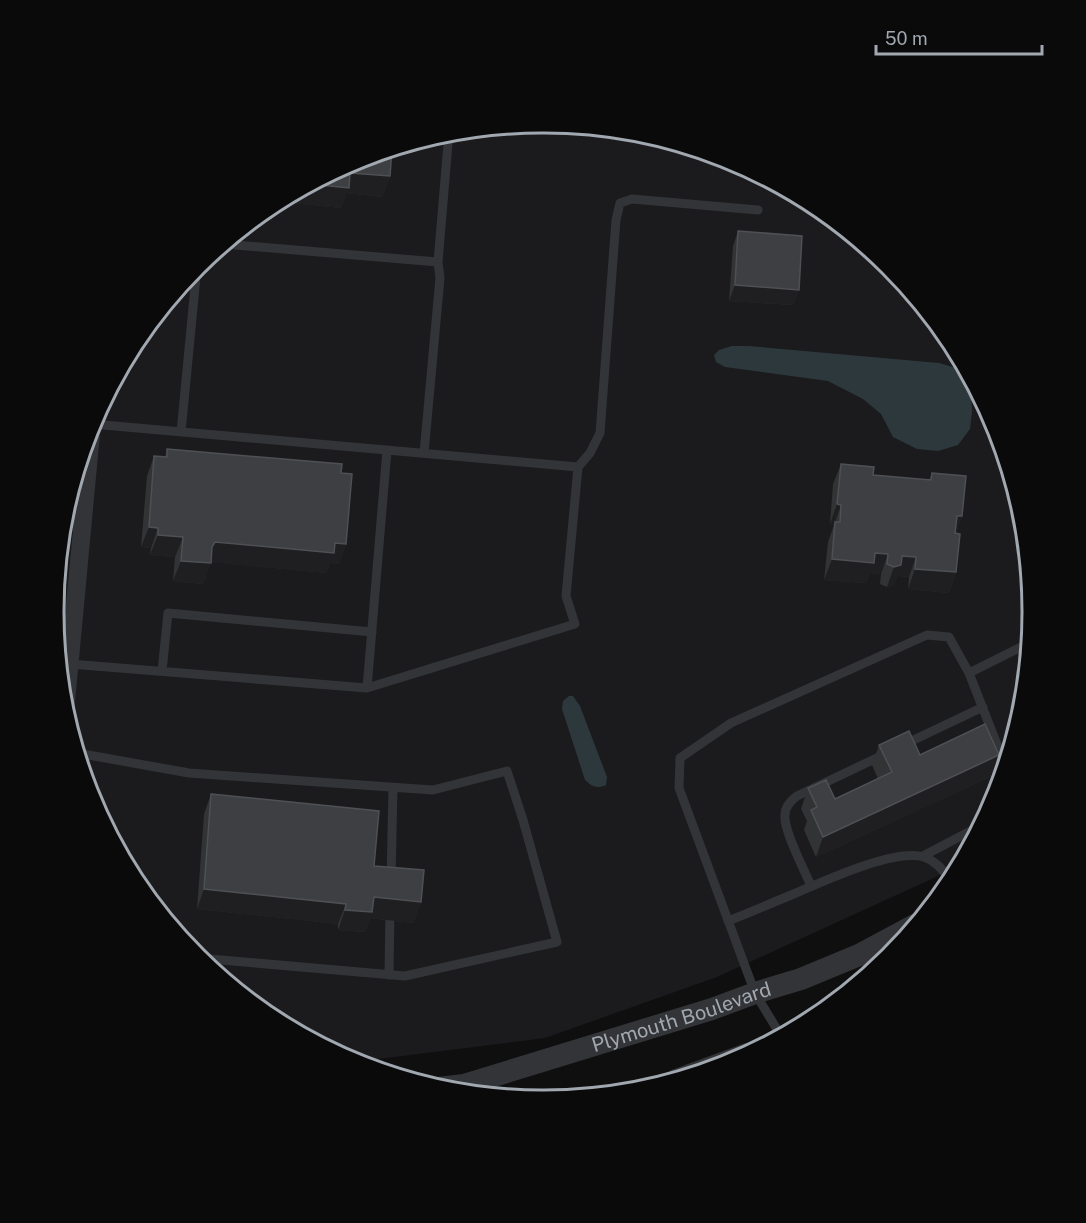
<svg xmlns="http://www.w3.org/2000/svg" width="1086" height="1223" font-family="'Public Sans',sans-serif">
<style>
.built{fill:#1b1b1d}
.water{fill:#2d383c}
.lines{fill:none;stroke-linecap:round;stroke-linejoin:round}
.service{stroke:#323437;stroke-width:9}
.minor{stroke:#323437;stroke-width:18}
.tertiary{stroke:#323437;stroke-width:22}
.wall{fill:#323335}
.shaded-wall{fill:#1f1f21}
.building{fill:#3e3f42;stroke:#4e5054;stroke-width:1.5}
.labels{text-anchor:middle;stroke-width:6;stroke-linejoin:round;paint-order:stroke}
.street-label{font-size:20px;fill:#a1a8b0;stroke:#0a0a0b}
.rim{fill:none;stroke:#a1a8b0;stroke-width:3}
</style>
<rect width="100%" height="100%" fill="#0f0f10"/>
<path class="built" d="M543,123l96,9 91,28 85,45 74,61 61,74 45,85 21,68 2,35 14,84 -9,95 -28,92 -37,68 -241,110 -172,61 -191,24 -83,-44 -74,-61 -61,-74 -45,-85 -28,-91 -9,-95 9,-96 28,-92 46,-84 60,-75 75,-60 84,-45 92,-28z"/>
<path class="water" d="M732,346h17l190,17 17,5 10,6 5,14 1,24 -2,17 -12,16 -20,6 -21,-2 -24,-12 -12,-23 -18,-15 -35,-18 -103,-14 -9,-5 -2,-7 5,-5z
M569,696h4l7,10 27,71 -1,8c-9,4 -14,2 -21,-5l-23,-71 1,-8z"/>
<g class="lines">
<path class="service" d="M223,244l215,18
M92,424l486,43
M181,432l16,-166
M424,453l16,-175 -2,-16 11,-130
M70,664l297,24 208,-64 -9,-28 12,-129 12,-14 10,-20 16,-213 4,-17 12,-4 126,11
M162,671l6,-58 204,19
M969,673l36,92
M367,688l20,-238
M903,745l80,-38
M77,753l112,20 244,17 74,-19 16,49 34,122 -152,34 -207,-18
M923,856l57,-30
M391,880l2,-92
M811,886c-6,-15 -28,-56 -26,-71 0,-8 5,-14 12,-19l86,-41
M728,921c23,-9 46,-19 68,-28 28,-12 99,-45 128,-36 12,4 20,14 27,24
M389,975l1,-67
M781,1036l-26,-43 -76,-205 1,-30 51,-35 196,-88 22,2 20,36 60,-30"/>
<path class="minor" d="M65,712l27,-289"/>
<g class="tertiary">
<path d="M676,1080l71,-26"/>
<path id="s1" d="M438,1088l26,-3 248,-76 43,-16 46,-14 58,-24 56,-30"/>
</g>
</g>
<path class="wall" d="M356,160l34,16 -8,21 -36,-4 -5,15 -48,-5v-7l-4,-1z
M738,231l61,59 -6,15 -64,-4 4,-55z
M167,449l174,24 5,71 -7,20 -9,-1 -4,10 -115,-11 -8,22 -30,-3 2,-24 -25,-2 1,-7 -10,-1 6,-71 7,-20 11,1z
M841,464l32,11 56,5 3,-7 30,43 -6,17v39l-7,21 -41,-4 1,-12 -12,-1 -3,9 -7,2 -7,-3 1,-10 -11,-1 -4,10 -42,-3 4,-38 6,-17 -4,-1 3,-40z
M879,745l41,10h79l-7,21 -176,81 -12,-27 3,-9 -6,-12 7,-21 27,11 43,-20 -6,-14z
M211,794l163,72 47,36 -8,21 -43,-5 -5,14 -27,-2v-6l-141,-15 7,-95z"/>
<path class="shaded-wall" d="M350,173l40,3 -8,21 -36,-4 -5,15 -48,-5 4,-12 13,-7z
M735,285l64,5 -6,15 -64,-4z
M837,504l4,1 -7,20 -4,-1z
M957,516h5l-7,20z
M149,527l9,1 -7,20 -10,-1z
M158,535l25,2 -8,20 -25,-2z
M215,542l120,1 11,1 -7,20 -9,-1 -4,10 -119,-11 4,1 -8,21 -30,-3 8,-20 31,-14z
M875,553l13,1 -7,20 -11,-1 -4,10 -42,-3 8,-21z
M902,556l14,1 -7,20 -12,-1 -3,9 -7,2 7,-20z
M915,569l41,3 -7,21 -41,-4z
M999,755l-7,21 -176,81 7,-20z
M204,889l142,15 -8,20 -141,-15z
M374,897l47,5 -8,21 -43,-5 -5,14 -27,-2 7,-20z"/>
<path class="building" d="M392,149l-2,27 -40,-3 -1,15 -39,-4 46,-24z
M738,231l64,5 -3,54 -64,-5z
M167,449l175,15 -1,9 11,1 -6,70 -11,-1 -1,10 -119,-11 -3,5 -1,16 -30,-2 2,-24 -25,-2v-7l-9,-1 5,-71 13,1z
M841,464l33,3 -1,8 58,5 1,-7 34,3 -4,40h-5l-2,17 5,1 -4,38 -41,-3 1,-12 -14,-1 -1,9 -7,2 -7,-3 1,-10 -13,-1 -1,10 -42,-4 3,-37h5l1,-17 -4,-1z
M985,724l14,31 -176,82 -12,-27 6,-3 -9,-19 18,-8 9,19 57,-27 -13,-27 30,-14 11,24z
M211,794l168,17 -5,55 50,4 -3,32 -47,-5 -2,15 -27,-2 1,-6 -142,-15z"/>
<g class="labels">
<g class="street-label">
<text dy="7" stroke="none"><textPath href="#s1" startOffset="254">Plymouth Boulevard</textPath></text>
</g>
</g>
<path d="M0 0H1086V1223H0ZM542 133H544A478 478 0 0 1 1022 611V612A478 478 0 0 1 544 1090H542A478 478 0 0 1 64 612V611A478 478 0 0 1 542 133Z" fill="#0a0a0b" fill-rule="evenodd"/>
<path class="rim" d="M542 133H544A478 478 0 0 1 1022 611V612A478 478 0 0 1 544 1090H542A478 478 0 0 1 64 612V611A478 478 0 0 1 542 133Z"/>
<path d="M876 45v9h166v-9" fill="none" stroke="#a1a8b0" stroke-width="3"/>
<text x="885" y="45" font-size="18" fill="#a1a8b0" stroke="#0a0a0b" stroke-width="4.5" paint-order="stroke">50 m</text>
</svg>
